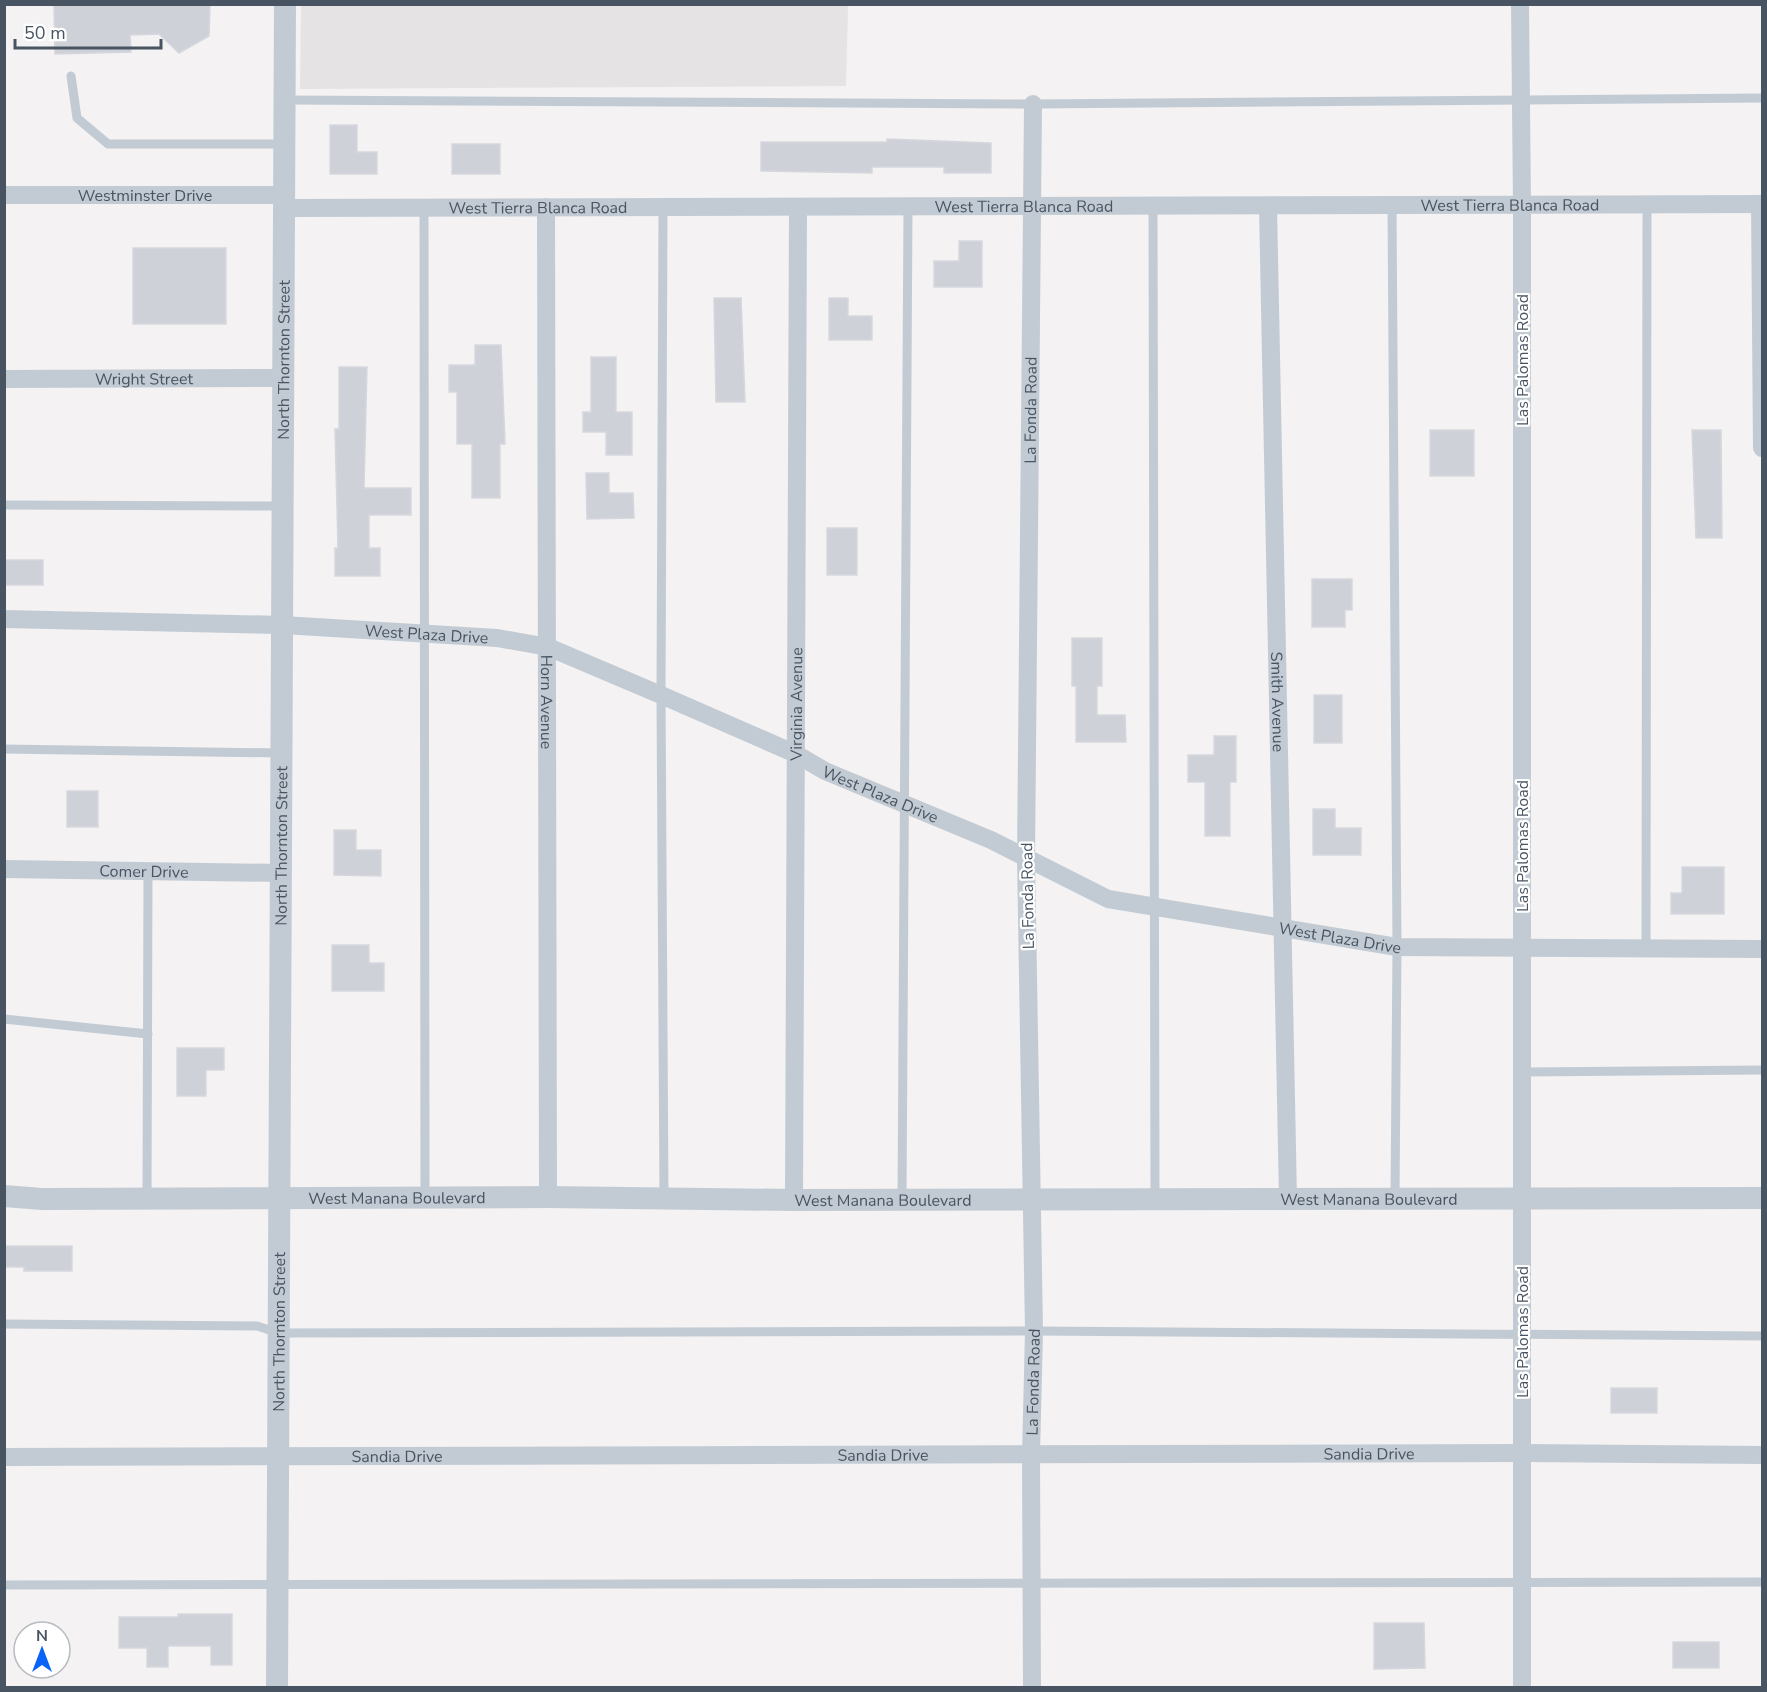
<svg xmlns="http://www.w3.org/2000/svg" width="1767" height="1692" font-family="'Nunito Sans',sans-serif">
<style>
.education{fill:#e5e3e4}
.building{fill:#ced1d8;stroke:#d6d7de;stroke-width:1.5}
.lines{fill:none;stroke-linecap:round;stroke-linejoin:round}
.service{stroke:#c2cbd4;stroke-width:9}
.minor{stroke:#c2cbd4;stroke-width:18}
.tertiary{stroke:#c2cbd4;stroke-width:22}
.labels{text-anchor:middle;stroke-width:4.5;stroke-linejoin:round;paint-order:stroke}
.street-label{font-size:16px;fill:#485462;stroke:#fff}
</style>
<rect width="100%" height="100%" fill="#f4f2f2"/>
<path class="education" d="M301,5h547l-2,81 -546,3z"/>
<path class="building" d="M54,4h156l-1,32 -30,17 -20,-19 -29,1 1,17 -76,2z
M330,125h27v27h20v22h-47z
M887,139l104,4v30h-47v-6h-72v6l-111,-2v-29h126z
M452,144h48v30h-48z
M959,241h23v46h-48v-26h25z
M133,248h93v76h-93z
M714,298h27l4,104h-29z
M829,298h19v18h24v24h-43z
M475,345h26l4,99h-5v54h-28v-54h-15v-52h-8v-27h26z
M591,357h25v55h16v43h-26v-23h-23v-20h8z
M339,367h28l-3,121h47v27h-42v33h11v28h-45v-28h3l-3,-119h4z
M1430,430h44v46h-44z
M1692,430h29l1,108h-26z
M586,473h23v20h24l1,25 -47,1z
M827,528h30v47h-30z
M4,560h39v25h-39z
M1312,579h40v31h-7v17h-33z
M1072,638h30v48h-5v29h28l1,27h-50v-56h-4z
M1314,695h28v48h-28z
M1214,736h22v46h-6v54h-25v-54h-17v-27h26z
M67,791h31v36h-31z
M1313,809h22v19h26v27h-48z
M334,830h22v20h25v26l-47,-1z
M1682,867h42v47h-53v-21h11z
M332,945h37v18h15v28h-52z
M177,1048h47v22h-18v26h-29z
M4,1246h68v25h-48v-4h-20z
M1611,1388h46v25h-46z
M178,1614h54v51h-21v-19h-43v21h-21v-19h-28v-31h59z
M1374,1623h50l1,45 -51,1z
M1673,1642h46v26h-46z"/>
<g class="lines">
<path class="service" d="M71,76l6,42 31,26h176
M285,100l748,4 729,-6
M1392,206l5,741 -2,251
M663,207l-2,488 3,504
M1153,207l2,992
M424,208l1,990
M4,505l277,1
M4,749l276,4
M1646,949l1,-744
M4,1019l144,15
M1522,1072l240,-2
M147,1197l1,-326
M902,1200l6,-993
M4,1324l253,2 22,7 755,-2 728,5
M4,1585l1758,-3"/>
<g class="minor">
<path d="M1520,4l2,202v1482"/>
<path id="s1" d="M4,195h281"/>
<path d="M1760,204l2,244"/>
<path id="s2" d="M546,207l2,990"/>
<path id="s3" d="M1268,207l20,991"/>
<path id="s4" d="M284,208l1478,-4"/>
<path id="s5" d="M4,379l280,-1"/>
<path id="s6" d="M4,619l279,6 214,13 51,9 113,48 135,59 29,17 166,69 117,59 289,48 365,2"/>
<path id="s7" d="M4,869l277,4"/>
<path id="s8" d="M794,1200l4,-993"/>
<path id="s9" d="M4,1457l1518,-4 240,2"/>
<path id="s10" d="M1032,1688l-1,-233 3,-124 -8,-473 7,-754"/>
</g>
<g class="tertiary">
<path id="s11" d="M4,1196l38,3 506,-2 246,3 968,-2"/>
<path id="s12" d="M277,1688l8,-1684"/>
</g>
</g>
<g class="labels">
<g class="street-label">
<text dy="6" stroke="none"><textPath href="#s1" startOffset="141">Westminster Drive</textPath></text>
<text dy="6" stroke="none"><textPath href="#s4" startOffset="1226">West Tierra Blanca Road</textPath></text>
<text dy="6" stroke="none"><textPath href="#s4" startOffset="254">West Tierra Blanca Road</textPath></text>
<text dy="6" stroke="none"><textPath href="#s4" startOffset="740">West Tierra Blanca Road</textPath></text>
<text dy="6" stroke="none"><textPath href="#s12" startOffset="1328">North Thornton Street</textPath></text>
<text transform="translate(1522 360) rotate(-90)" y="6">Las Palomas Road</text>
<text dy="6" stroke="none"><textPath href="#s5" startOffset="140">Wright Street</textPath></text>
<text dy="6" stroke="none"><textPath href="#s10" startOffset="1278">La Fonda Road</textPath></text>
<text dy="6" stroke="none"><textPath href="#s6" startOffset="423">West Plaza Drive</textPath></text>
<text dy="6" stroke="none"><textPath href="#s2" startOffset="495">Horn Avenue</textPath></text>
<text dy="6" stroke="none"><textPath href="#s3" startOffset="495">Smith Avenue</textPath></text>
<text dy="6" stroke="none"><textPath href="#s8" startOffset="496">Virginia Avenue</textPath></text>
<text dy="6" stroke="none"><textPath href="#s6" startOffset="909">West Plaza Drive</textPath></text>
<text dy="6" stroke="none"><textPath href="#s12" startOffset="842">North Thornton Street</textPath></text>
<text transform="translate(1522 846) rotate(-90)" y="6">Las Palomas Road</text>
<text dy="6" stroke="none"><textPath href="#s7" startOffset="140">Comer Drive</textPath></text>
<text transform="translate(1027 896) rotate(-91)" y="6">La Fonda Road</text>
<text dy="6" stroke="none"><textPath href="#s6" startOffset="1395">West Plaza Drive</textPath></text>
<text dy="6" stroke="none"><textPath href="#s11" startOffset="1365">West Manana Boulevard</textPath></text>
<text dy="6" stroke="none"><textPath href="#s11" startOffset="393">West Manana Boulevard</textPath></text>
<text dy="6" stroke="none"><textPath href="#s11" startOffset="879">West Manana Boulevard</textPath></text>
<text dy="6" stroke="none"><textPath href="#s12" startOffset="356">North Thornton Street</textPath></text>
<text transform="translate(1522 1332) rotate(-90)" y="6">Las Palomas Road</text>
<text dy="6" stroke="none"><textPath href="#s10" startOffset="306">La Fonda Road</textPath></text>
<text dy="6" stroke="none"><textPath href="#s9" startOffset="1365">Sandia Drive</textPath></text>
<text dy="6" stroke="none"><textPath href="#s9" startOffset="879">Sandia Drive</textPath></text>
<text dy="6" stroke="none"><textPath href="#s9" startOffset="393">Sandia Drive</textPath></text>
</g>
</g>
<rect width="1767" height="1692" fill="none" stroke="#485462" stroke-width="12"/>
<g transform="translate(42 1650)"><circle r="28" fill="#ffffff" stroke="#b6bbc0" stroke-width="1.5"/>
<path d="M0-4.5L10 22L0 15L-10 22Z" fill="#0a63f6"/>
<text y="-9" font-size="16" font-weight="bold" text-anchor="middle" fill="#485462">N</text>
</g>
<path d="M15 39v9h146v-9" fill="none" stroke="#485462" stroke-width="3"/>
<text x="24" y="39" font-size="18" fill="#485462" stroke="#ffffff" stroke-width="4.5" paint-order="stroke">50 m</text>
</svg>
